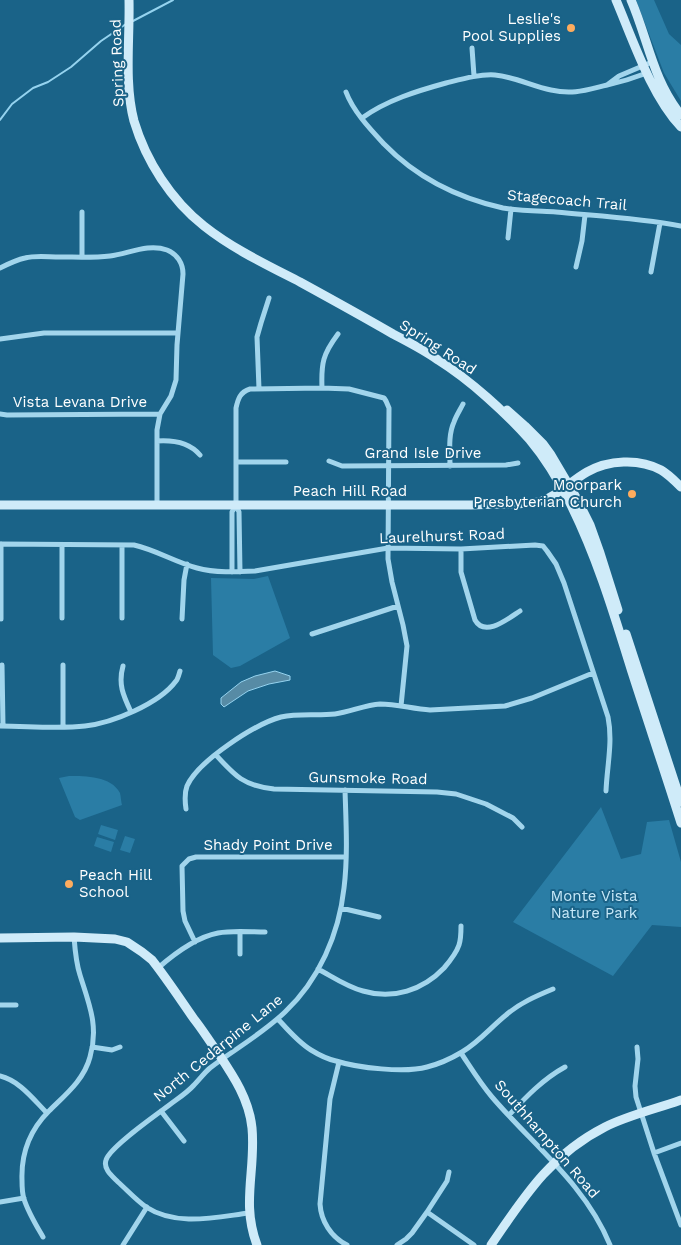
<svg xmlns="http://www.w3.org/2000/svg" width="681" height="1245" font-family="'Work Sans',sans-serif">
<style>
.green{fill:#2a7da5}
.water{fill:#578ba5;stroke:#95d3ef}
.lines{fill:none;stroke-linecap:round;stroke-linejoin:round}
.stream{stroke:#95d3ef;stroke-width:2}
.street{stroke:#a2d5ec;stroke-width:5}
.secondary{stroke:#cfebf9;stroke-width:9}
.poi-dot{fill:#feac5e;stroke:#1a6388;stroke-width:2}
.labels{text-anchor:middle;stroke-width:4;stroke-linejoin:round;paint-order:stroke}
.poi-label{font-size:15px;fill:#fff;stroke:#1a6388;text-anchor:end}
.street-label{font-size:15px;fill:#fff;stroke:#1a6388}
.park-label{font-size:15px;fill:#c8e9f9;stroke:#1a6388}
</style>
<rect width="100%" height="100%" fill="#1a6388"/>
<path class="green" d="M636,0h18l15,34 12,11v56l-17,-28z
M268,576l22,62 -50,28 -9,2 -18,-13 -2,-77 43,1z
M69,776c17,0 42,0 51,17 1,4 1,9 2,12l-42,15 -5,-3 -16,-39z
M601,807l20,52 20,-5 6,-32 22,-2 12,42v65l-29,-2 -39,51 -100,-54z
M101,825l17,5 -3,10 -17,-6z
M125,836l10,3 -5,14 -10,-3z
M97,837l17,5 -3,10 -17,-6z"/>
<path class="water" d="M275,671l15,5v4l-21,4 -21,7 -24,16 -3,-3v-6l20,-16 14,-6z"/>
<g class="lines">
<path class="stream" d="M133,21l40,-21
M0,120l12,-16 21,-16 15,-6 23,-15 30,-26 25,-17"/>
<path class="street" d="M472,48l2,28
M607,85l12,-9 33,-14
M346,92c7,19 24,37 38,52 32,33 74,54 119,64 17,3 36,3 53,4 42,4 84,6 125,14
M362,118c25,-18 55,-27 84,-35 16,-4 33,-9 49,-8 20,2 37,11 56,15 22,5 35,0 56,-5 14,-3 27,-7 40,-12
M82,212v45
M508,238l3,-29
M576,267l6,-26 3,-26
M0,268c8,-4 16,-8 25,-10 11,-3 23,-1 35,-1 16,0 33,1 50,-1 18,-2 38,-13 57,-6 10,4 16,13 16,24l-6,71 -1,35 -5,16 -11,18 -3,16v74
M651,272l9,-49
M0,339l44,-6h134
M322,388c-1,-25 1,-34 16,-54
M259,389l-2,-52 4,-14 8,-25
M0,414l7,1 153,-1
M157,441c15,-1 32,1 43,14
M329,461l13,5 164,-1 12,-2
M236,462h50
M450,466c0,-14 -2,-31 4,-44 2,-6 6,-12 9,-18
M0,544l134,1c22,5 41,17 63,23 18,5 39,4 58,3l133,-23 73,1 74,-4 8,1 4,5 9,13 8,19 44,134c5,25 -1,49 -2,74
M1,544v75
M461,549v23l14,48c10,18 34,-2 45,-9
M232,572v-60l4,-7
M240,572l-1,-60 -3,-7v-97c2,-9 4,-16 14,-19l72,-1 27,1 35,9 2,3 3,7 -1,151 4,23 11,43 4,21 -6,60
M62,618v-73
M122,618v-73
M182,619l2,-39 3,-16
M312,634l86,-28
M2,665l1,61
M63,665v61
M123,666c-5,18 0,29 8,46
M0,726c27,0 58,3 85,0 27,-3 74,-22 91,-45 2,-2 3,-7 4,-10
M216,755c19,21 28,31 58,34l163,3 19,2 30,10 27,14 9,9
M186,809c-1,-7 -2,-15 1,-23 11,-25 68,-62 94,-69 18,-4 36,-1 54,-3 15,-2 30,-9 45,-10 17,0 33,5 50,6l75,-4 27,-8 61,-25
M341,908l38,9
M240,932v22
M195,942l-10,-21 -2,-10 -1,-45 7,-7 7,-2h150
M158,968c16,-14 39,-31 60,-35 15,-3 32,-1 47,-1
M318,969c15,8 29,18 45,22 30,9 60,-1 81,-23 6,-7 12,-14 15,-23 2,-6 2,-13 2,-19
M0,1005h16
M278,1019c10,11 20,23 33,31 8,5 16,9 25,11 22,7 69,12 91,6 12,-3 25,-9 35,-15 17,-10 29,-25 44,-37 14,-12 30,-19 47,-26
M92,1047l20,3 8,-3
M637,1047l1,12 -3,27 1,11 18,56 27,72
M461,1053c10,15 19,30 31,44 40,47 94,88 118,148
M339,1062l-9,37 -10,105c1,17 11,33 27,41
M0,1076c20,5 33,23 47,37
M161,1111l23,30
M509,1115c17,-18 34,-36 56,-48
M654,1153l27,-10
M0,1202l24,-4
M427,1212l47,33
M249,1213c-33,4 -72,14 -103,-6 -10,-7 -19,-17 -28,-25 -6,-6 -15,-13 -12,-22 4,-13 49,-44 62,-54 9,-7 19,-13 26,-21 6,-6 10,-12 16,-17 25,-19 52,-34 75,-56 34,-32 54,-78 59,-124 4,-32 2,-66 1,-98
M43,1237c-7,-12 -15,-25 -19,-38 -2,-6 -2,-13 -2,-19 -1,-27 8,-50 27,-69 16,-16 35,-31 41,-54 9,-31 -1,-53 -10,-82 -4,-12 -5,-25 -6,-38
M123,1245l24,-38
M397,1245l9,-6 6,-6 15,-21 20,-31 2,-9"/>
<path class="secondary" d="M129,0c1,39 -5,83 5,121 12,40 37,79 70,105 29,23 63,39 96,56 31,17 62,34 93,52 15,8 31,16 45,26 32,20 67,52 92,80 16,19 29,41 40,63 27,54 44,111 62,169 16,50 33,100 49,151
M616,0c17,40 35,95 65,127
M631,0c17,39 22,81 50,115
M507,410l18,16 18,18 8,11 26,44 13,26 10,28 18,57
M0,505h461c16,0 31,-1 46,-1 12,0 24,0 35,-3 17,-6 29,-20 45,-29 21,-12 52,-14 74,-2 7,4 14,11 20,17
M626,634l55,168
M0,938l74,-1 41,2 12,3 15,10 10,8c15,19 28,39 42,59 8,10 14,20 22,31 16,24 33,48 36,78 4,42 -11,75 5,117
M491,1245c33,-48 59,-90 114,-118 24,-12 51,-18 76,-27"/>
</g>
<g class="poi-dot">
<circle cx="571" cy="28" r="5"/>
<circle cx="632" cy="494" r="5"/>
<circle cx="69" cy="884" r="5"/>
</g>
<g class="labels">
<g class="poi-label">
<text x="561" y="24">Leslie's<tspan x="561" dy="17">Pool Supplies</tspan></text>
<text x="622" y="490">Moorpark<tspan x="622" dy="17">Presbyterian Church</tspan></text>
<text x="79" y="880" text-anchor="start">Peach Hill<tspan x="79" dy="17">School</tspan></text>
</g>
<g class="street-label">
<text transform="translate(117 63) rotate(-92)" y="5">Spring Road</text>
<text transform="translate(567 200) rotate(5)" y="5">Stagecoach Trail</text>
<text transform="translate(438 347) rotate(33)" y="5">Spring Road</text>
<text x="80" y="407">Vista Levana Drive</text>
<text x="423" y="458">Grand Isle Drive</text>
<text x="350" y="496">Peach Hill Road</text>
<text transform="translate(442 536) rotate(-2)" y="5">Laurelhurst Road</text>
<text transform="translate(368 778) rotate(1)" y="5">Gunsmoke Road</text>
<text x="268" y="850">Shady Point Drive</text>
<text transform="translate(218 1048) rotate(-39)" y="5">North Cedarpine Lane</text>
<text transform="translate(547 1139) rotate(49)" y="5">Southhampton Road</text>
</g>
<g class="park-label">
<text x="594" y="901">Monte Vista<tspan x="594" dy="17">Nature Park</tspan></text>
</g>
</g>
</svg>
